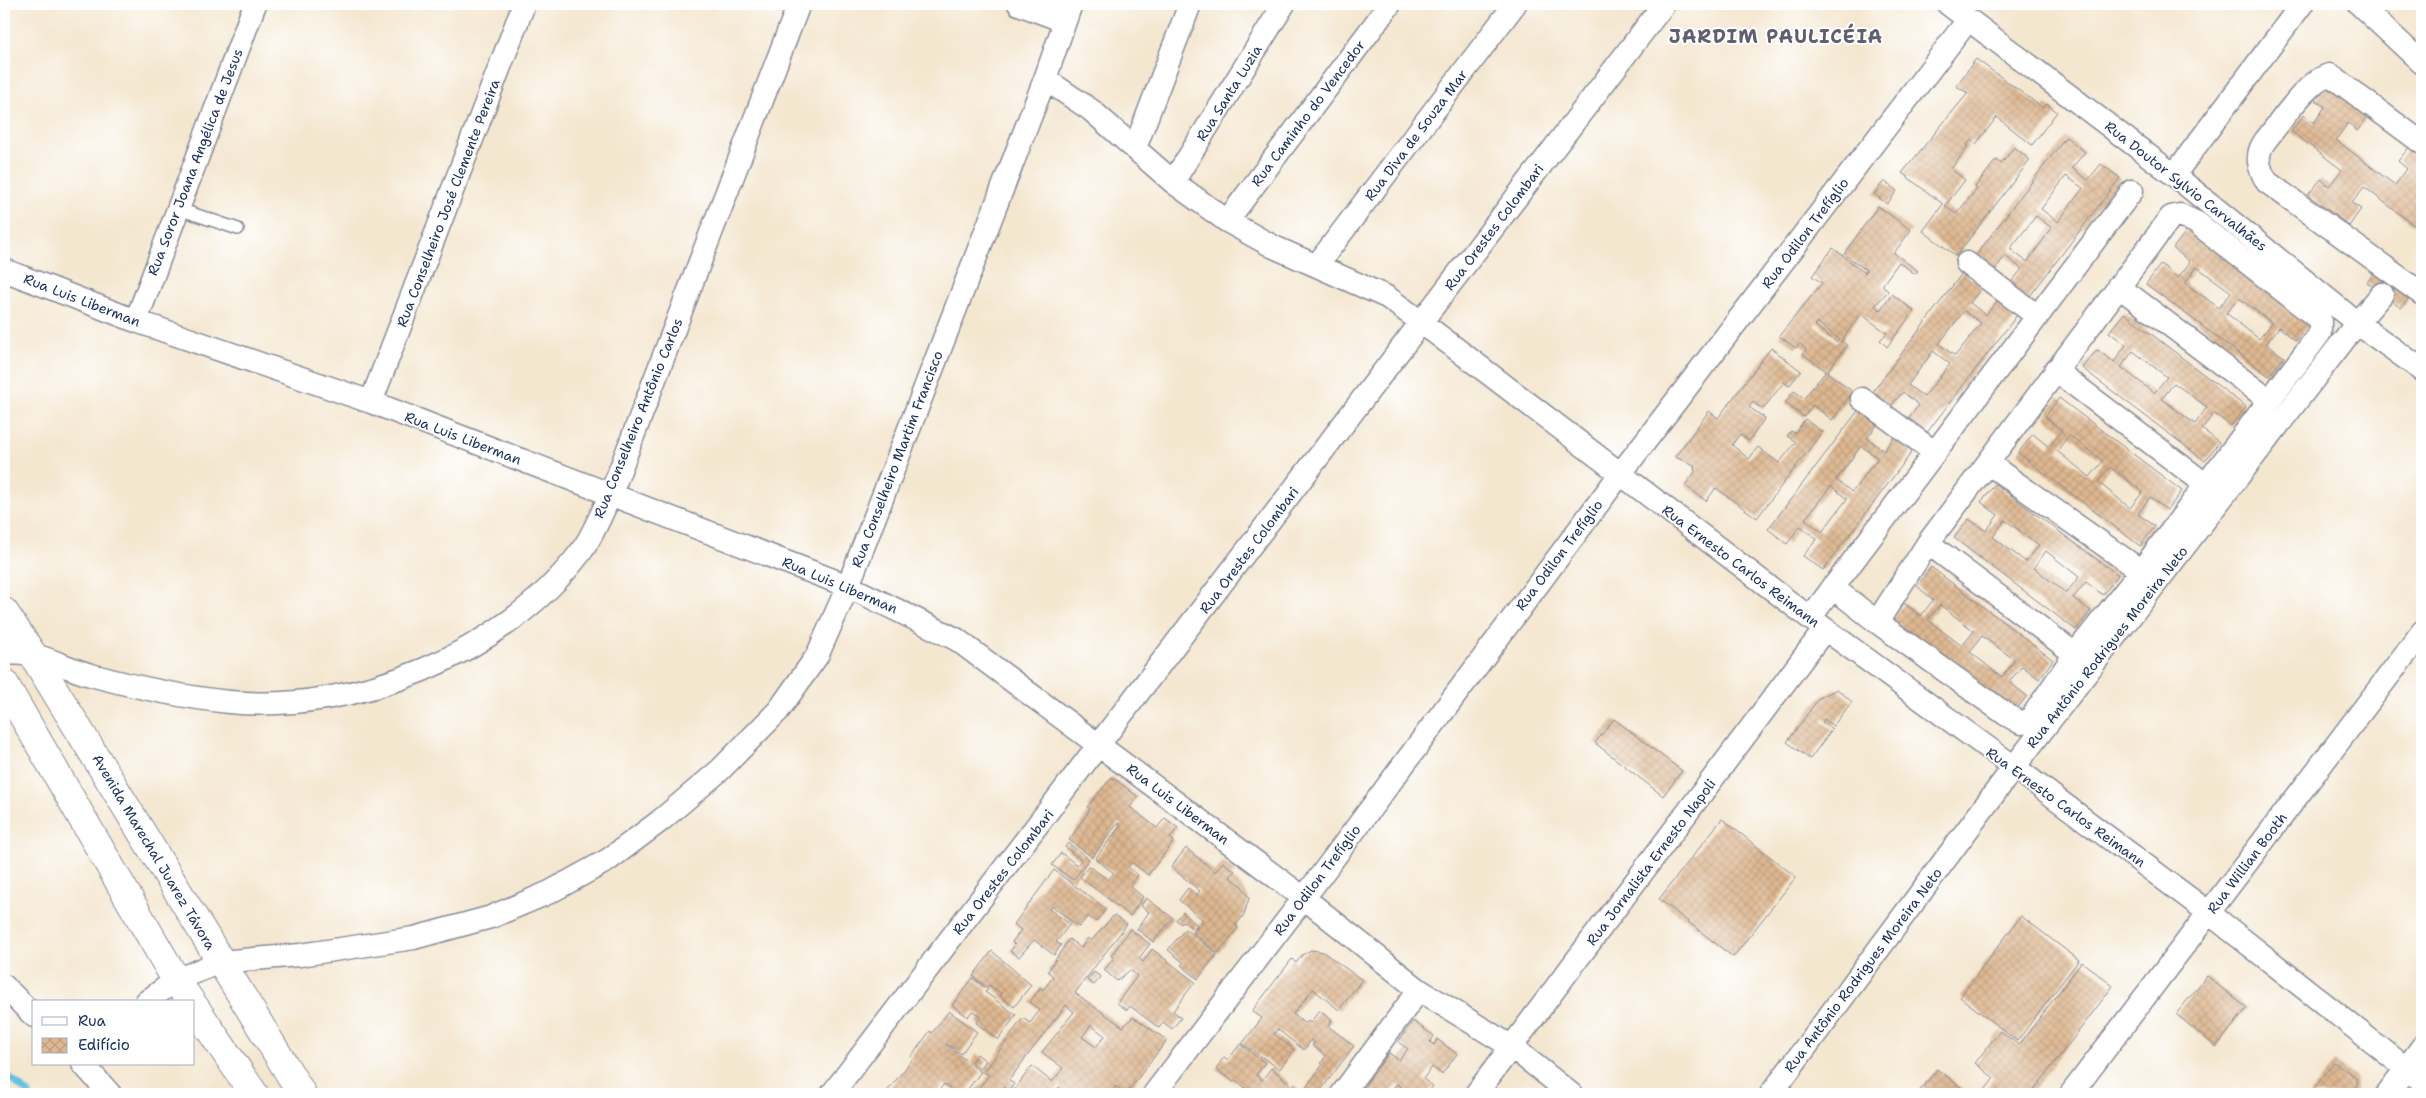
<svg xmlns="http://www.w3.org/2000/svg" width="2426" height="1098" font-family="'Shantell Sans',sans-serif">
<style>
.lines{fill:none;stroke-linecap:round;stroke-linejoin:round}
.stream{stroke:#62c0e0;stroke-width:7}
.building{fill:url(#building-cross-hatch);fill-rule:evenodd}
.lane-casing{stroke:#888b97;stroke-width:14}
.street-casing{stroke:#888b97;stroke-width:25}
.secondary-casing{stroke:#888b97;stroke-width:30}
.lane{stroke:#fff;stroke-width:11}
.street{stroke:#fff;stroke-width:22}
.secondary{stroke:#fff;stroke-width:28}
.labels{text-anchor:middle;stroke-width:4;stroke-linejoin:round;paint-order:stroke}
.street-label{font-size:14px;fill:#1b2f5e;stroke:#fff}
.district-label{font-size:19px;font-weight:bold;letter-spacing:1px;fill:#5f5f70;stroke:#fff}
</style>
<defs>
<pattern id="building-cross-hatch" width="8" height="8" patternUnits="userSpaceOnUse" patternTransform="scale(1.25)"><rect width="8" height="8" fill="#deb891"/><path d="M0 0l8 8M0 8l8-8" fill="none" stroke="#be9e7f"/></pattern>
</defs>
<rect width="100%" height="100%" fill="#fff"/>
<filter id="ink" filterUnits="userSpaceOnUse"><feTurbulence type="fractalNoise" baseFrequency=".02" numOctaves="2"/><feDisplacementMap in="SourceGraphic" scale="10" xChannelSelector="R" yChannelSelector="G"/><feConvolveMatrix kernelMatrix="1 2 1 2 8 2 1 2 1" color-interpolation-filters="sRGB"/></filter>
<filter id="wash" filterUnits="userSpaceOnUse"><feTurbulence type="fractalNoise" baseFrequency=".0096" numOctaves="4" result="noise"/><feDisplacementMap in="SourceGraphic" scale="20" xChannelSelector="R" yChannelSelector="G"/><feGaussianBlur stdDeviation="1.12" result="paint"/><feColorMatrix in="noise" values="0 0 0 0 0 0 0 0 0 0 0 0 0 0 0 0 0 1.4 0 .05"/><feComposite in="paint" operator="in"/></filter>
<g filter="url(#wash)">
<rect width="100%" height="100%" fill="#f4e7d0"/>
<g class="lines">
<path class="stream" d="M4,1073l25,21"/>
</g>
<g id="blocks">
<path class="building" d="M1976,59l67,49 4,-4 10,8 -25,33 -35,-28 -21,27 -5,-4 -5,6 2,1 -17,22 14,11 -20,26 11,8 21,-25 -2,-2 21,-27 5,4 13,-17 16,13 -74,96 -33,-25 20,-27 -41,-31 66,-80 -12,-7z
M2329,83l41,31 -13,17 -9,-8 -12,17 59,45 12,-16 -9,-8 13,-16 11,9v41l-5,6 5,4v9l-8,11 -50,-38 -12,16 9,6 -12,17 -41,-31 13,-16 8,7 13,-16 -51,-39 13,-16 10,8 11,-16 -9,-7z
M2066,137l19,15 -13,16 16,12 13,-16 19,14 -93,122 -19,-14 14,-17 -17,-13 -13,18 -19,-15zM2066,176l17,12 -25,34 -17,-13zM2036,216l16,12 -25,34 -17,-13z
M1884,181l13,10 -10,13 -13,-10z
M1878,206l33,24 -17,23 24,18 -3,3 -16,-12 -16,22v2l5,5 -13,15 5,4 12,-16 22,17 -27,36 -7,-7 7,-7 -26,-19 -20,27 6,4 -20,27 26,20 -21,28 -19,-15 -9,12 -19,-14 9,-12 10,7 22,-27 -23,-17 3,-4 -1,-2 -5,-4 -4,4 -17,-12 43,-53 -10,-7 21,-28 32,25 1,-3 -22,-16zM1817,322l22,17 -3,3 -22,-17z
M2188,229l122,93 -14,19 -17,-14 -13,17 18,13 -15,19 -123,-92 15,-20 17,14 12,-16 -17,-14zM2197,267l34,25 -12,16 -34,-25zM2239,298l33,25 -13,16 -33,-26z
M2375,271l35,26 -9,11 -34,-26z
M1963,272l19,15 -12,16 16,12 13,-16 19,15 -93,121 -19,-14 13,-16 -16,-13 -14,16 -18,-14zM1964,311l17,12 -26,33 -16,-12zM1933,351l17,13 -26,33 -16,-12z
M2124,313l122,94 -15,19 -17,-13 -12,16 17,13 -14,19 -123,-93 15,-18 17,12 12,-17 -17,-13zM2133,351l34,26 -13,16 -33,-26zM2174,383l33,24 -12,17 -33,-25z
M1771,348l30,23 -12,15 -5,-4 -21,27 -10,-7 -4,5 16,11 -16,23 -9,-7 -8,11 17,14 9,-12 21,16 17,-21 -9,-6 4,-5 4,2 10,-14 17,13 -65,86 -41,-30 -10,13 -21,-16 10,-13 -1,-7 -19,-8 34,-46 9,7z
M2059,398l123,93 -15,19 -17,-13 -12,17 17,12 -15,20 -122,-93 15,-19 16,13 13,-17 -17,-13zM2069,435l34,26 -13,16 -33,-26zM2110,467l33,25 -13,16 -32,-26z
M1861,407l19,14 -13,17 17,13 12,-17 19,14 -92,122 -20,-14 14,-17 -17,-13 -13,18 -19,-15zM1861,446l17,12 -26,34 -16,-12zM1831,486l16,13 -25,33 -17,-13z
M1995,484l123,91 -15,20 -17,-13 -13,16 18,13 -15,19 -122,-92 15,-19 17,12 12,-16 -17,-13zM2005,520l34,25 -13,17 -33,-25zM2046,551l33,26 -13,16 -32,-25z
M1931,567l122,93 -14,19 -17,-13 -13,16 18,14 -15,19 -122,-93 14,-19 17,13 12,-16 -16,-14zM1940,605l34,26 -12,15 -34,-26zM1982,636l33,24 -13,17 -32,-25z
M1837,689l15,13 -19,24 -9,-7 -2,3 10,7 -22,30 -23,-17 32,-44z
M1614,719l68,52 -19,25 -68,-53z
M1112,777l26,20 -8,10 27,21 8,-10 13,10 -8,10 4,3 -26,34 -16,-13 -4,5 10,8 -8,11 13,11 -13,19 -50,-39 9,-11 19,14 6,-7 -19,-14 26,-34 -3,-2 -26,34 -23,-17 21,-31 -3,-2z
M1722,819l74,58 -63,80 -74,-58z
M1068,843l21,16 -16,21 -21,-15 9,-12 16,12 4,-5 -16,-13z
M1186,848l29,24 8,-10 12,9 -5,6 11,8 8,13 -5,17 -8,10 2,3 -20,25 -25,-20 10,-13 -24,-20 9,-12 9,7 3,-4 -29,-24z
M1054,870l52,39 -10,13 -8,-6 -9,11 -27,-21 -3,3 21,15 -14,18 5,3 -7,10 -20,-15 -15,17 -9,-6 5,-6 -3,-3 9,-12 -7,-6z
M1146,898l27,20 -20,24 -16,-13 12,-17 -8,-6z
M1183,912l14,13 -4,4 -10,-8 -2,3 -5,-4z
M1114,915l13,9 -52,69 48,34 10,-10 34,23 -41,54 -10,-8 -6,8h-41l-10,-7 -6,7h-34l-5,-4 18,-24 20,16 11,-14 -21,-16 32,-40 -8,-7 -57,75 5,4 -5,7 -5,-4 -6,7h-24l15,-19 -5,-3 39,-54 7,5 10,-13 -10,-8 11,-15 2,3 10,-13 -5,-6 21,-32 12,9 7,-10 3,3zM1091,1025l14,11 -9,11 -14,-10z
M2021,916l58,44 -62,81 -57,-44z
M1130,929l20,15 -11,14 4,4 9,-13 43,33 -22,29 8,7 -9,11 -9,-7 -4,6 -29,-22 -3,4 -10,-7 20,-27 -7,-6 -13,11 -13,-11 10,-12 -3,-2z
M1185,929l32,25 -19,25 -17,-14 3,-2 -16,-13z
M1311,950l12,2 39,28 -23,30 -26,-21 -20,25 12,10 3,-3 2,2 9,-12 13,9 -4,6 26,20 -36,48h-31l7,-9 9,7 20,-28 -2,-1 5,-7 -14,-11 3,-2 -4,-3 -7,10 -27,-21 -3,5 20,16 -14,19 -38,-25 20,-26 -10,-7 40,-52 4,4 6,-8z
M992,951l39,34 -17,22 -14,-11 2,-2 -13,-9 -2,2 -14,-11z
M2082,962l31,24 -82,108h-49l12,-16 -19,-15 25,-32 19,14z
M1094,972l7,5 -7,8 -7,-5z
M2207,976l40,32 -31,39 -40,-33z
M973,978l15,12 -3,2 31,23 -18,25 -22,-17 5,-7 -9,-5 -4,6 -16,-12z
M949,1011l28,21 -16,22 -14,-10 -1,1 35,27 -17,22h-7l-13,-10 -8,10h-51l27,-34 -2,-2 20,-27 2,2z
M1413,1021l21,15 -4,6 4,3 3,-6 20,15 -15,20 -10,-7 -9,12 10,7 -6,8h-29l3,-7 -4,-3 -8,8 3,2h-29l-3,-2 29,-39 10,7 9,-11 -10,-7z
M1240,1044l25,19 -9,12 6,5 9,-12 19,15 -8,11h-30l-16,-14 -2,2 -18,-13 8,-12 4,3z
M977,1054l9,7 -6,8 -9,-7z
M2334,1062l23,16v11l-3,5h-44z
M1937,1069l33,25h-53z"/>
</g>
</g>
<g filter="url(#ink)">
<use href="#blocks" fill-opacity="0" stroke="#888b97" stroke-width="1"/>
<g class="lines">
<defs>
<path id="lane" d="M179,209l59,20"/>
<path id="street" d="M1019,4l45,17
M1948,4l226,171 183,148 65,47
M2359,4l63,59
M1045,79l46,31 82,72 54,39 47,26 113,50 34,25 389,296 204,149 195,146 213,168
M2422,143l-92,-68c-21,3 -51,49 -65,66 -10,14 -7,26 2,41l155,112
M1135,148l55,-144
M2174,175l128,-171
M1173,182l111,-178
M1227,221l163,-217
M1967,263l70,53
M1317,265l198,-261
M4,270l132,51 235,81 477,184 108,53 348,259 115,92 93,57 59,47
M2118,286l151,114
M136,321l119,-317
M2055,370l150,114
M1862,399l72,53
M371,402l153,-398
M1989,464l165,116
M1928,543l147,111
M1832,587l45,35 51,-79 243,-326 9,-2 17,8 123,97v13l-179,238 -66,83 -46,67 -8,2 -14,-8 -130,-93
M1810,618l322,-427
M4,653c9,1 20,0 30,2 19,5 38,15 57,20 44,12 92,22 138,27 126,12 274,-48 351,-149 13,-17 21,-39 30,-57l189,-492
M4,986l30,30
M146,1002l30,-22 44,-18 80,-7 114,-17 77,-21 59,-25 58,-32 52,-39 60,-51 58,-59 39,-55 31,-70 197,-507 26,-75
M83,1064l27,30
M832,1094l832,-1090
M1154,1094l150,-196 317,-425 347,-453
M1342,1094l77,-104
M1476,1094l349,-465
M1771,1094l243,-327 343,-444 25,-29
M2071,1094l351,-462
M2387,1094l35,-47"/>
<path id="secondary" d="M4,612l29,43 269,439
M4,683l172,297 15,22
M194,1006l60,88"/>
</defs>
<use href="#lane" class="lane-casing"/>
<use href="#street" class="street-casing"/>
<use href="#secondary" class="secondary-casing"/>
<use href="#lane" class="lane"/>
<use href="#street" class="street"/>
<use href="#secondary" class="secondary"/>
</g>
</g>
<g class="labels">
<g class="street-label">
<text transform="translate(1229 93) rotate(-58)" y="5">Rua Santa Luzia</text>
<text transform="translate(1308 113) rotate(-53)" y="5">Rua Caminho do Vencedor</text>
<text transform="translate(1416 135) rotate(-53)" y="5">Rua Diva de Souza Mar</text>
<text transform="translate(195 162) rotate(-69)" y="5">Rua Soror Joana Angélica de Jesus</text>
<text transform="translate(2186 186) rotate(38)" y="5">Rua Doutor Sylvio Carvalhães</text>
<text transform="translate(448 203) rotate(-69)" y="5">Rua Conselheiro José Clemente Pereira</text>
<text transform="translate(1494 227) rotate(-53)" y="5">Rua Orestes Colombari</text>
<text transform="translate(1805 233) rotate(-53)" y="5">Rua Odilon Trefíglio</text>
<text transform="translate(82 300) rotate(21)" y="5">Rua Luis Liberman</text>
<text transform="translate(638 418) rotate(-68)" y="5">Rua Conselheiro Antônio Carlos</text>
<text transform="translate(463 438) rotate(21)" y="5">Rua Luis Liberman</text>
<text transform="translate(897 459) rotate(-69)" y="5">Rua Conselheiro Martim Francisco</text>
<text transform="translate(1249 550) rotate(-53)" y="5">Rua Orestes Colombari</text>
<text transform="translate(1559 555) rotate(-53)" y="5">Rua Odilon Trefíglio</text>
<text transform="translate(1741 566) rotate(37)" y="5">Rua Ernesto Carlos Reimann</text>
<text transform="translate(840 585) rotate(23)" y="5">Rua Luis Liberman</text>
<text transform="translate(2107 647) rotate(-52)" y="5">Rua Antônio Rodrigues Moreira Neto</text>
<text transform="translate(1178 804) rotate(37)" y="5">Rua Luis Liberman</text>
<text transform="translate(2066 807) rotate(36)" y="5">Rua Ernesto Carlos Reimann</text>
<text transform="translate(154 852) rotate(59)" y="5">Avenida Marechal Juarez Távora</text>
<text transform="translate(1651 862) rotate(-53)" y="5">Rua Jornalista Ernesto Napoli</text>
<text transform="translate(2247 863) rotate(-53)" y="5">Rua Willian Booth</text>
<text transform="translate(1003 872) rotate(-52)" y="5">Rua Orestes Colombari</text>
<text transform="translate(1317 880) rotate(-53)" y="5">Rua Odilon Trefíglio</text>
<text transform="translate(1863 970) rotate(-53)" y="5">Rua Antônio Rodrigues Moreira Neto</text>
</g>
<g class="district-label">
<text x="1776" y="43">JARDIM PAULICÉIA</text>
</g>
</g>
<rect width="2426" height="1098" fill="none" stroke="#fff" stroke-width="20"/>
<rect x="32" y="1000" width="162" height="65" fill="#ffffff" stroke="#a4acbf"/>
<rect x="42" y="1017" width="25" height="8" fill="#ffffff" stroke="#a4acbf"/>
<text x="78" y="1026" font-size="15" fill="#1b2f5e">Rua</text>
<rect x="42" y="1038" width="25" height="15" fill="url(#building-cross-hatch)" stroke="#a4acbf"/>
<text x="78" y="1050" font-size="15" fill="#1b2f5e">Edifício</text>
</svg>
